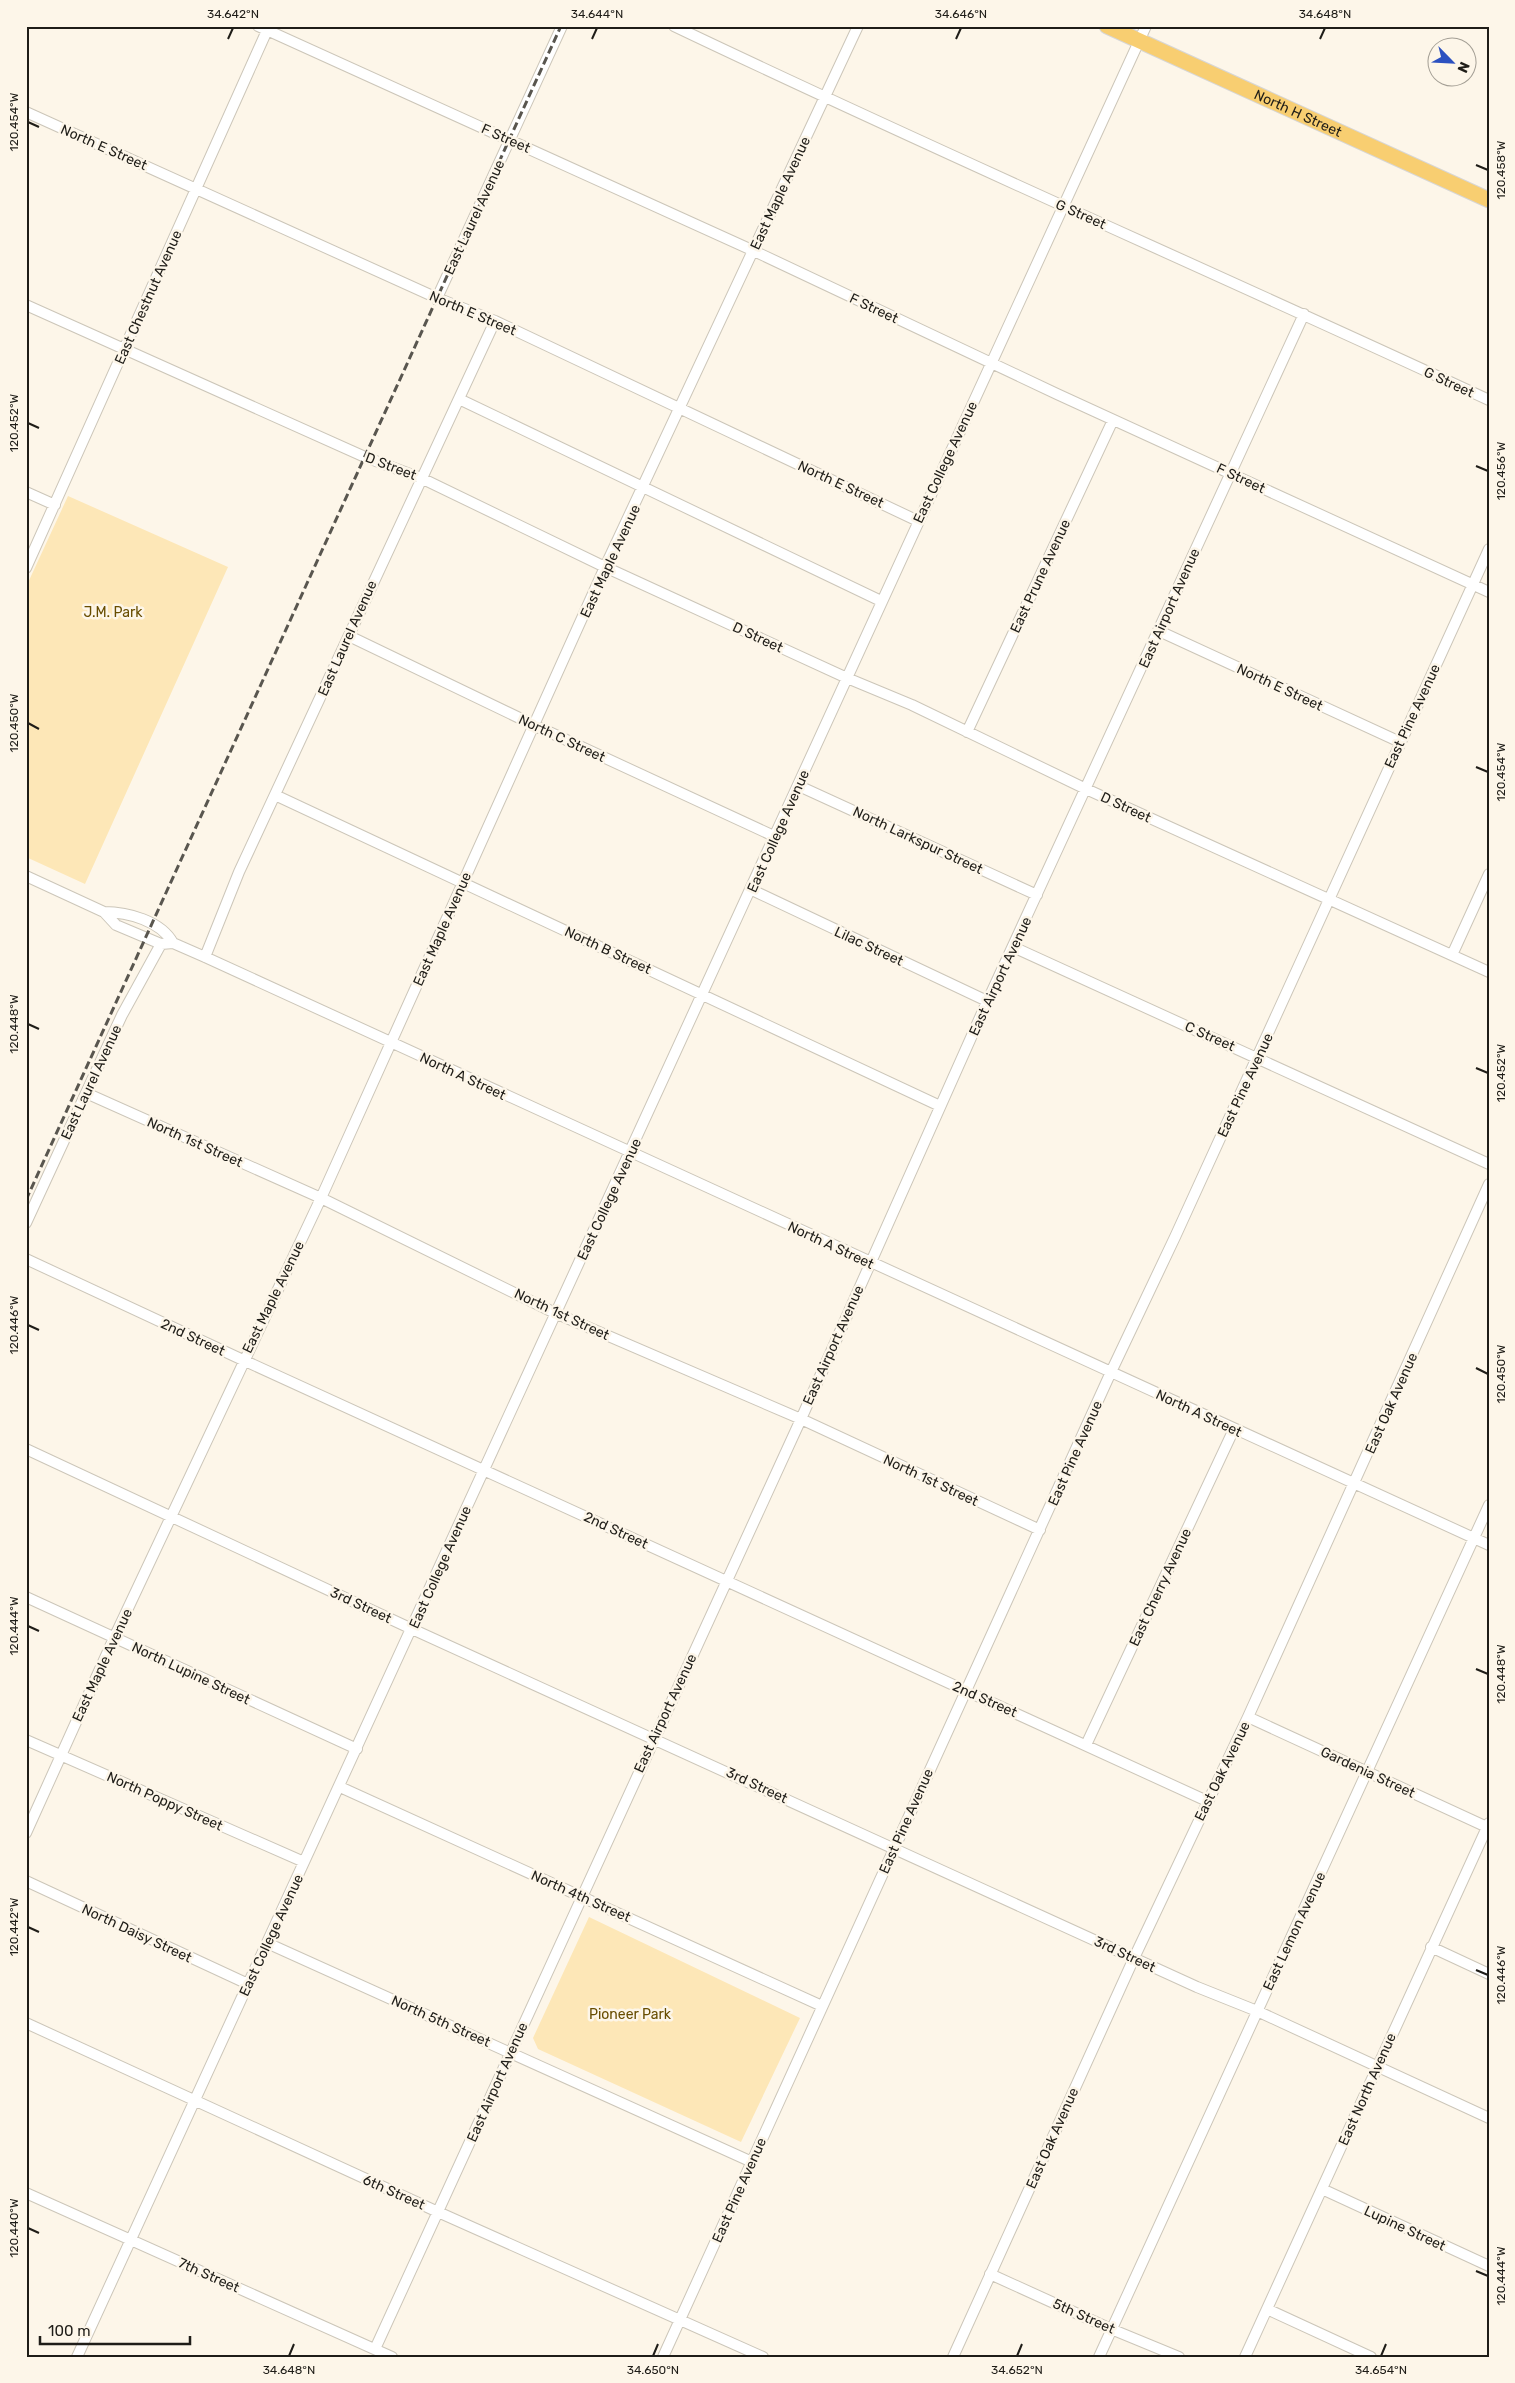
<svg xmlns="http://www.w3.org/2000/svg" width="1515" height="2383" font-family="Rubik,sans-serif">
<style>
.green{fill:#fde7b7}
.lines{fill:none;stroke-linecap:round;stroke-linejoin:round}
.minor-casing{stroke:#ccc6b9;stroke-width:12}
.highway-casing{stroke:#d7d6d5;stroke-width:17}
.minor{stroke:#fff;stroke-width:10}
.highway{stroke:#f8ce71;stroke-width:15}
.rail{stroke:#59564f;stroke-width:3;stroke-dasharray:8 4;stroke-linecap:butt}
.ticks{fill:none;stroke:#1f1d18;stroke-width:2}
.labels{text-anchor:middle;stroke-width:5;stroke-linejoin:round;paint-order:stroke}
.street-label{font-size:14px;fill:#1f1d18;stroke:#fdf6e9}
.park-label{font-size:14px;fill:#684d00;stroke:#fdf6e9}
.neatline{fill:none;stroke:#1f1d18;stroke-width:2}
.ticks-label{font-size:12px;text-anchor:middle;fill:#1f1d18}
</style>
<rect width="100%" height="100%" fill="#fdf6e9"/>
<path class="green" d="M68,496l160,71 -143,317 -59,-27v-270z
M589,1917l211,101 -59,124 -203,-93 -5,-11z"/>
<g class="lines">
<defs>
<path id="minor" d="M258,26l496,225 303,143 432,198
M674,26c270,129 544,248 815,374
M26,112l411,186 58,23 423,200
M437,298l125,-272
M26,305l339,152 56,21 184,89 242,111 65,27 174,84 403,183
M459,399l422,202
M26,492l29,13
M26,568l243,-542
M1159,631l241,111
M349,636l185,89 242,112
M967,732l146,-312
M799,786l238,109
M275,795l665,311
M26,876l78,36 12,13 45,19 12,-1 32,14 1284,588
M752,890l235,111
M104,912c24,0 57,9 69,31
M1013,947l476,217
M1452,955l37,-81
M205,957l34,-85 256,-551
M86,1093l235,105 234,115 246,106 239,111
M26,1223l96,-208 39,-71
M26,1259l217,101 964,441
M26,1449l386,180 785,358 60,24 232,107
M26,1597l331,152
M1248,1717l241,111
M26,1740l278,122
M1086,1745l148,-316
M340,1787l482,219
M26,1833l88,-195 207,-440 284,-631 253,-541
M26,1881l222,103
M267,1943l485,219
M1431,1947l58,27
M26,2023l412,189 325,145
M1322,2189l167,77
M26,2193l366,164
M990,2274l121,55 68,28
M1267,2309l104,48
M375,2349l426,-930 181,-406 322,-699
M77,2357l1069,-2331
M663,2357l448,-985 64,-135 314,-688
M953,2357l181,-399 114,-241 241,-533
M1099,2357l390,-852
M1245,2357l244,-534"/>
<g id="highway">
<path id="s1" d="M1107,26l382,174"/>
</g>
</defs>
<use href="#minor" class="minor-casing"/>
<use href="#highway" class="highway-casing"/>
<use href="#minor" class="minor"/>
<use href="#highway" class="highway"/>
<path class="rail" d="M26,1200l535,-1174"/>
</g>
<path class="ticks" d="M228,39l5,-11M592,39l5,-11M956,39l5,-11M1320,39l5,-11M28,122l11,5M1476,165l12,5M28,423l11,5M1476,466l12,5M28,723l11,6M1476,767l12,5M28,1024l11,5M1476,1068l12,5M28,1325l11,5M1476,1368l12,6M28,1626l11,5M1476,1669l12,5M28,1927l11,5M1476,1970l12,5M28,2228l11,5M1476,2271l12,5M289,2356l5,-12M653,2356l5,-12M1017,2356l5,-12M1381,2356l5,-12"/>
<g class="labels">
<g class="street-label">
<text dy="5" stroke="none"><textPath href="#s1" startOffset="210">North H Street</textPath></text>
<text transform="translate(506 138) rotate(24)" y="5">F Street</text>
<text transform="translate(104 147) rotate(24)" y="5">North E Street</text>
<text transform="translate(780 193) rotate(-65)" y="5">East Maple Avenue</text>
<text transform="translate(1081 214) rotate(24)" y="5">G Street</text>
<text transform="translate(474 217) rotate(-65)" y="5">East Laurel Avenue</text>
<text transform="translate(148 297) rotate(-66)" y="5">East Chestnut Avenue</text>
<text transform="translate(874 308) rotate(25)" y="5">F Street</text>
<text transform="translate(473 313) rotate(23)" y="5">North E Street</text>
<text transform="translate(1449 382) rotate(25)" y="5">G Street</text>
<text transform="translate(945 462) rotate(-65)" y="5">East College Avenue</text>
<text transform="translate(391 466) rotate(21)" y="5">D Street</text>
<text transform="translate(1241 478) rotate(25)" y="5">F Street</text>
<text transform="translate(841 484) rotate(25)" y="5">North E Street</text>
<text transform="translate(610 561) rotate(-65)" y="5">East Maple Avenue</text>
<text transform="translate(1040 576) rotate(-65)" y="5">East Prune Avenue</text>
<text transform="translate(1169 608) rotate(-66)" y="5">East Airport Avenue</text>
<text transform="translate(758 637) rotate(25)" y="5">D Street</text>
<text transform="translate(347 638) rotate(-66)" y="5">East Laurel Avenue</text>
<text transform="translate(1280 687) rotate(25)" y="5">North E Street</text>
<text transform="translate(1412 716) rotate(-65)" y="5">East Pine Avenue</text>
<text transform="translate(562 738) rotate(25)" y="5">North C Street</text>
<text transform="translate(1126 807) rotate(25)" y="5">D Street</text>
<text transform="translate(778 831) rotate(-66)" y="5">East College Avenue</text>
<text transform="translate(918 840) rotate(25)" y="5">North Larkspur Street</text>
<text transform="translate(442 929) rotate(-66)" y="5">East Maple Avenue</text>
<text transform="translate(869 946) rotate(25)" y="5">Lilac Street</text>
<text transform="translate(608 950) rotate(25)" y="5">North B Street</text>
<text transform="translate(1000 976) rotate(-65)" y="5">East Airport Avenue</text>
<text transform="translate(1210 1036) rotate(24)" y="5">C Street</text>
<text transform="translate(463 1076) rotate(25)" y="5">North A Street</text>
<text transform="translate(91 1082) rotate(-65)" y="5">East Laurel Avenue</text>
<text transform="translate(1245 1085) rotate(-65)" y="5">East Pine Avenue</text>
<text transform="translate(195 1142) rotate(24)" y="5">North 1st Street</text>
<text transform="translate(609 1199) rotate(-65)" y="5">East College Avenue</text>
<text transform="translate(831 1245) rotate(25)" y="5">North A Street</text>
<text transform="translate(273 1297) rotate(-64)" y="5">East Maple Avenue</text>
<text transform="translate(562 1314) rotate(25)" y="5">North 1st Street</text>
<text transform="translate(193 1337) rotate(25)" y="5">2nd Street</text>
<text transform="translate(833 1345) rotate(-66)" y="5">East Airport Avenue</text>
<text transform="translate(1391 1403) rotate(-66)" y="5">East Oak Avenue</text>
<text transform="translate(1199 1413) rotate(25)" y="5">North A Street</text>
<text transform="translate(1075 1453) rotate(-66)" y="5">East Pine Avenue</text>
<text transform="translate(931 1480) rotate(25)" y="5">North 1st Street</text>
<text transform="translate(616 1530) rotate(25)" y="5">2nd Street</text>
<text transform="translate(440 1567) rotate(-66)" y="5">East College Avenue</text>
<text transform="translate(1160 1587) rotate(-65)" y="5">East Cherry Avenue</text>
<text transform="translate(361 1605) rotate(25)" y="5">3rd Street</text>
<text transform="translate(102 1665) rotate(-65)" y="5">East Maple Avenue</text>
<text transform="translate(191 1673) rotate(25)" y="5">North Lupine Street</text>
<text transform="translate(985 1699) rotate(24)" y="5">2nd Street</text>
<text transform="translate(665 1713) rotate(-65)" y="5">East Airport Avenue</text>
<text transform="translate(1222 1771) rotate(-64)" y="5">East Oak Avenue</text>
<text transform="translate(1368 1772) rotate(25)" y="5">Gardenia Street</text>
<text transform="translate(757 1785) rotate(25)" y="5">3rd Street</text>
<text transform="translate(165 1801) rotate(24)" y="5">North Poppy Street</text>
<text transform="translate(906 1821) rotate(-66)" y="5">East Pine Avenue</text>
<text transform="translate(581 1896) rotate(24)" y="5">North 4th Street</text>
<text transform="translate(1294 1931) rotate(-65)" y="5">East Lemon Avenue</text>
<text transform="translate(137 1933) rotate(25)" y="5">North Daisy Street</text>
<text transform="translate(271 1935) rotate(-65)" y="5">East College Avenue</text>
<text transform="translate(1125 1954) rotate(25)" y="5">3rd Street</text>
<text transform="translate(441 2021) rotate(24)" y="5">North 5th Street</text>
<text transform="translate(497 2082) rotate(-66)" y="5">East Airport Avenue</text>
<text transform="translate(1367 2089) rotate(-66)" y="5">East North Avenue</text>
<text transform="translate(1052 2138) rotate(-66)" y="5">East Oak Avenue</text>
<text transform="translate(739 2190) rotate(-66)" y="5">East Pine Avenue</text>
<text transform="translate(394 2192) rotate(24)" y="5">6th Street</text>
<text transform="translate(1405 2228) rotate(25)" y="5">Lupine Street</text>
<text transform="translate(209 2275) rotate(24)" y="5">7th Street</text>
<text transform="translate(1084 2316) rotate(24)" y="5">5th Street</text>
</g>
<g class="park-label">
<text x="113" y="617">J.M. Park</text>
<text x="630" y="2019">Pioneer Park</text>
</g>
</g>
<rect width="1515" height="2383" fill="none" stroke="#fdf6e9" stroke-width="55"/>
<g transform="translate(1452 62) rotate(114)"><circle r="24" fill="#fdf6e9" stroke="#a49f95"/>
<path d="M0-4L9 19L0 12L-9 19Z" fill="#2c51c0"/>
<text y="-8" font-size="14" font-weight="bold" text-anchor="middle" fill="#1f1d18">N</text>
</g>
<path d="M40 2336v8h150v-8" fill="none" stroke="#1f1d18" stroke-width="2.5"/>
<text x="48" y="2336" font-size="15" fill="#1f1d18" stroke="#fdf6e9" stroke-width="4" paint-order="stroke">100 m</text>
<rect x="28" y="28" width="1460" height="2328" class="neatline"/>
<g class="ticks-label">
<text x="233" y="18">34.642°N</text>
<text x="597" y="18">34.644°N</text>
<text x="961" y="18">34.646°N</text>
<text x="1325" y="18">34.648°N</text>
<text transform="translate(14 122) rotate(-90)" y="4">120.454°W</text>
<text transform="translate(1501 170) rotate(-90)" y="4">120.458°W</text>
<text transform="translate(14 423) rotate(-90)" y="4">120.452°W</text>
<text transform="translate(1501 471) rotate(-90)" y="4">120.456°W</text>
<text transform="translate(14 723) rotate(-90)" y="4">120.450°W</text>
<text transform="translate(1501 772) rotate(-90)" y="4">120.454°W</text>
<text transform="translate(14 1024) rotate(-90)" y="4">120.448°W</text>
<text transform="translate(1501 1073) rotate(-90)" y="4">120.452°W</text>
<text transform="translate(14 1325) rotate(-90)" y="4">120.446°W</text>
<text transform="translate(1501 1374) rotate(-90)" y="4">120.450°W</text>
<text transform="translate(14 1626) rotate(-90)" y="4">120.444°W</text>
<text transform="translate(1501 1674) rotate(-90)" y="4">120.448°W</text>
<text transform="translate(14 1927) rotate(-90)" y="4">120.442°W</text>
<text transform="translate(1501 1975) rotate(-90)" y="4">120.446°W</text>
<text transform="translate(14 2228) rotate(-90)" y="4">120.440°W</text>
<text transform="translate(1501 2276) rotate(-90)" y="4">120.444°W</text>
<text x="289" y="2374">34.648°N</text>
<text x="653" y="2374">34.650°N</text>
<text x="1017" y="2374">34.652°N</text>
<text x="1381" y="2374">34.654°N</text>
</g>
</svg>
